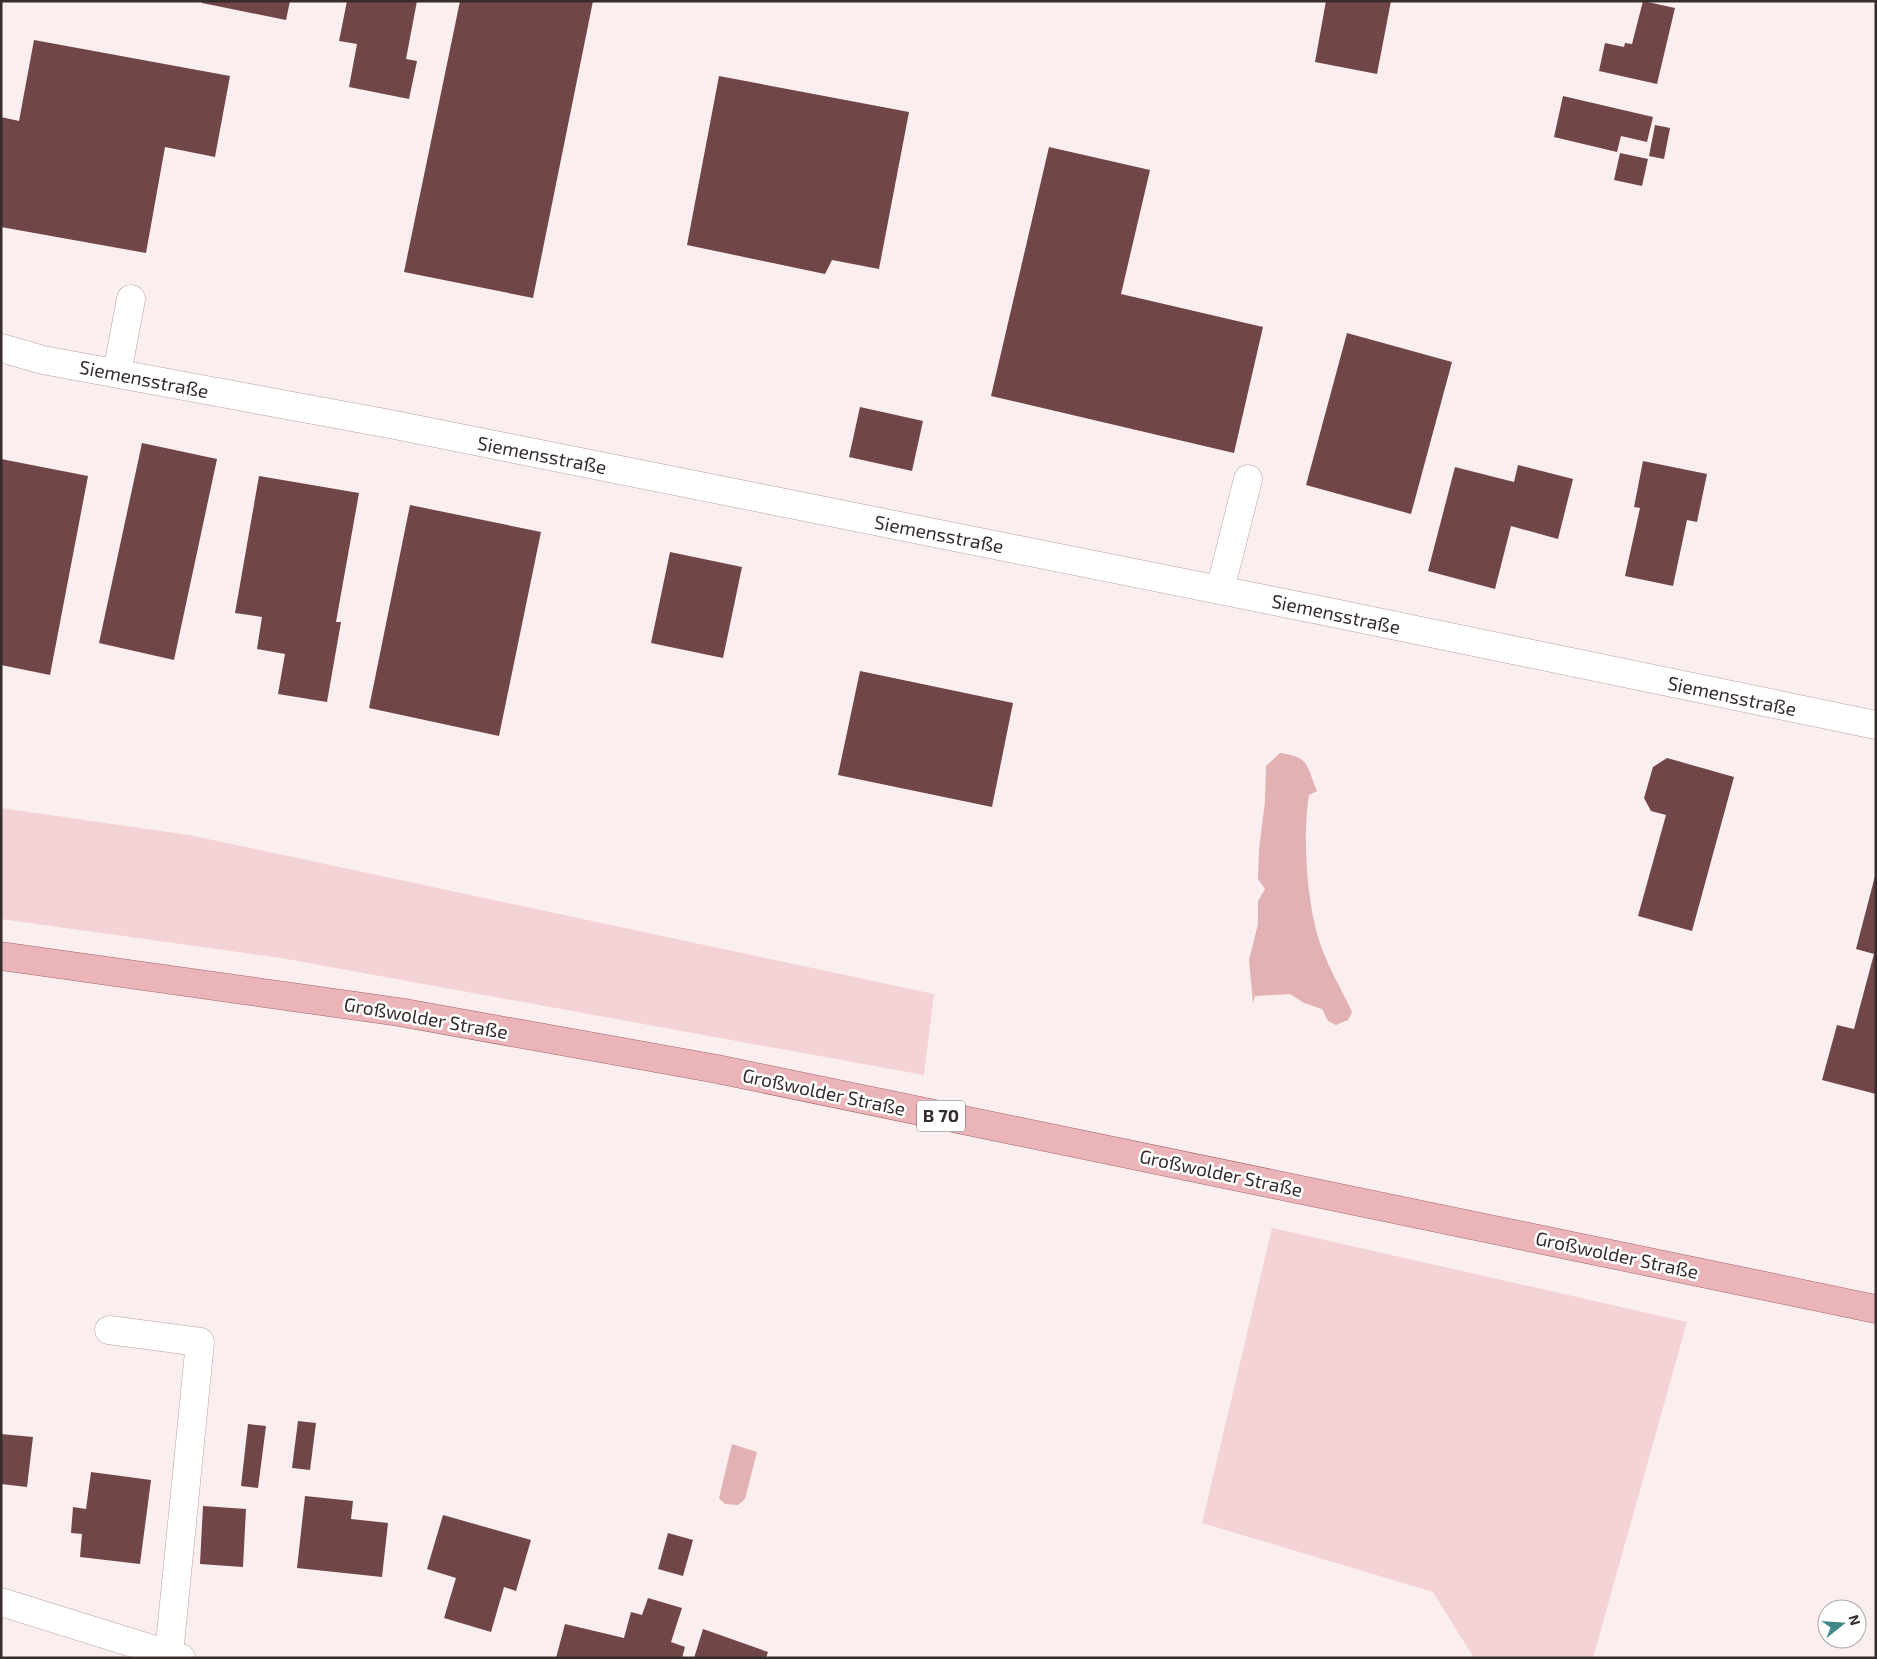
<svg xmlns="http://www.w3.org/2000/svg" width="1877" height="1659" font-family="'Exo 2',sans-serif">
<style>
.green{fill:#f3d3d5}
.water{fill:#e2b1b4}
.building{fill:#704649}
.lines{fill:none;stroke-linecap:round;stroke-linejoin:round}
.minor-casing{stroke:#bb9fa0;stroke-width:29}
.major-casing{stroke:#a46469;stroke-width:29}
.minor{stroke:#fff;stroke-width:28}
.major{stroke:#ebb4b9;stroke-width:28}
.labels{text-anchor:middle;stroke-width:5;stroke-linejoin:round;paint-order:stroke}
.shield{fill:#fff;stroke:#736b6b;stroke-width:1}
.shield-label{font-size:18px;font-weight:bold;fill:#372c2c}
.street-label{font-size:19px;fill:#372c2c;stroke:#fff}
</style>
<rect width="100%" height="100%" fill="#fbeeef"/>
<path class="green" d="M1,808l188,27 745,159 -10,81 -643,-117 -280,-39z
M1272,1228l415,94 -94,336h-119l-41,-66 -231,-69z"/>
<path class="water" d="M1280,753c30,4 26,12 37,38l-8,4c-7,42 -2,112 12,151 8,23 21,44 31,66l-4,8 -12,5 -8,-4 -6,-12 -18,-6 -14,-9 -35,2 -2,7 -4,-43 9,-36v-23l7,-12 -7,-10 1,-30 6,-48 1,-35z
M732,1444l25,8 -12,47 -7,6 -13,-1 -6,-6z"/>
<path class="building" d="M202,1h88l-4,19 -84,-17z
M347,1h70l-11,58 11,2 -8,38 -60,-12 8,-43 -18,-3z
M460,1h133l-60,297 -129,-26z
M1326,1h65l-14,73 -62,-12z
M1643,1l32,7 -18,76 -58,-13 6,-28 19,4 1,-4 7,1z
M34,40l196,36 -15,81 -50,-10 -19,106 -145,-26v-110l18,4z
M719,76l190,36 -30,157 -47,-9 -7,14 -138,-29z
M1563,96l90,21 -6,25 -26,-6 -4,16 -63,-15z
M1655,125l15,3 -6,31 -15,-3z
M1049,147l101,23 -29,124 142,33 -29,126 -243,-57z
M1620,153l28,6 -6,27 -28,-6z
M1347,333l105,29 -41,152 -105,-29z
M860,407l63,14 -11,50 -63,-14z
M142,443l75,16 -43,201 -75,-17z
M1,459l87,17 -38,199 -49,-10z
M1643,461l64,13 -10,48 -10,-2 -14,66 -48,-10 15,-68 -6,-1z
M1518,465l55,14 -15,60 -47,-13 -16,63 -67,-18 27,-104 59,15z
M259,476l100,17 -23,129h5l-14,80 -49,-8 7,-40 -28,-5 5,-32 -27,-4z
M410,505l131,27 -42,204 -130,-28z
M670,552l72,15 -19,91 -72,-15z
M860,671l153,32 -21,104 -154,-32z
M1667,758l67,19 -42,154 -54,-15 28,-101 -15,-4 -7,-13 9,-31z
M1875,876h1v218l-54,-14 15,-55 17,4 20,-75 -18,-5z
M298,1421l18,2 -6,47 -18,-2z
M248,1424l18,2 -8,62 -17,-2z
M1,1434l32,3 -6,50 -26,-3z
M91,1472l60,8 -11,84 -60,-7 2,-23 -11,-1 2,-26 13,2z
M305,1496l48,5 -2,18 37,4 -6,54 -85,-9z
M203,1506l43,3 -3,58 -43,-3z
M443,1515l88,25 -15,51 -12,-4 -13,45 -47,-14 12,-40 -29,-9z
M668,1533l25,7 -10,36 -25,-7z
M648,1598l34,10 -11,34 14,5 -3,11h-126l9,-34 59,14 7,-26 11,3z
M703,1629l65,23 -2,6h-72z"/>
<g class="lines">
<defs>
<path id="minor" d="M1,348l42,12 347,64 410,82 529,106 547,113
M117,373l14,-74
M1220,590l28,-111
M109,1330l91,12 -31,312
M1,1602l180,56"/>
<path id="major" d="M1,956l398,56 318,57 1159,240"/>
</defs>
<use href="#minor" class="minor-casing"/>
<use href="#major" class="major-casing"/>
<use href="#minor" class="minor"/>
<use href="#major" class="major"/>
</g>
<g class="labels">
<rect class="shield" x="917" y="1100.5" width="48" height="31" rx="4"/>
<g class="shield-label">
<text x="941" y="1122">B 70</text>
</g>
<g class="street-label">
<text transform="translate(144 379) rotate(11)" y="7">Siemensstraße</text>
<text transform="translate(542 455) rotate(11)" y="7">Siemensstraße</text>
<text transform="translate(939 534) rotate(11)" y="7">Siemensstraße</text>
<text transform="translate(1336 614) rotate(12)" y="7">Siemensstraße</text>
<text transform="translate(1732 696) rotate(12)" y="7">Siemensstraße</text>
<text transform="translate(426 1018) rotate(10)" y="7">Großwolder Straße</text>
<text transform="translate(824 1092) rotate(12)" y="7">Großwolder Straße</text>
<text transform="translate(1221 1173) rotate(12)" y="7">Großwolder Straße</text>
<text transform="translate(1617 1255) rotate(12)" y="7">Großwolder Straße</text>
</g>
</g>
<rect width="1877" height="1659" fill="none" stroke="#372c2c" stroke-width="5"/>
<g transform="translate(1842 1624) rotate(73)"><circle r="24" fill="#ffffff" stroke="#afabab"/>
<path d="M0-4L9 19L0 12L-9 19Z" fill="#408888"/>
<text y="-8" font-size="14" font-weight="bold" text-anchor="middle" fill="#372c2c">N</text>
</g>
</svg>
